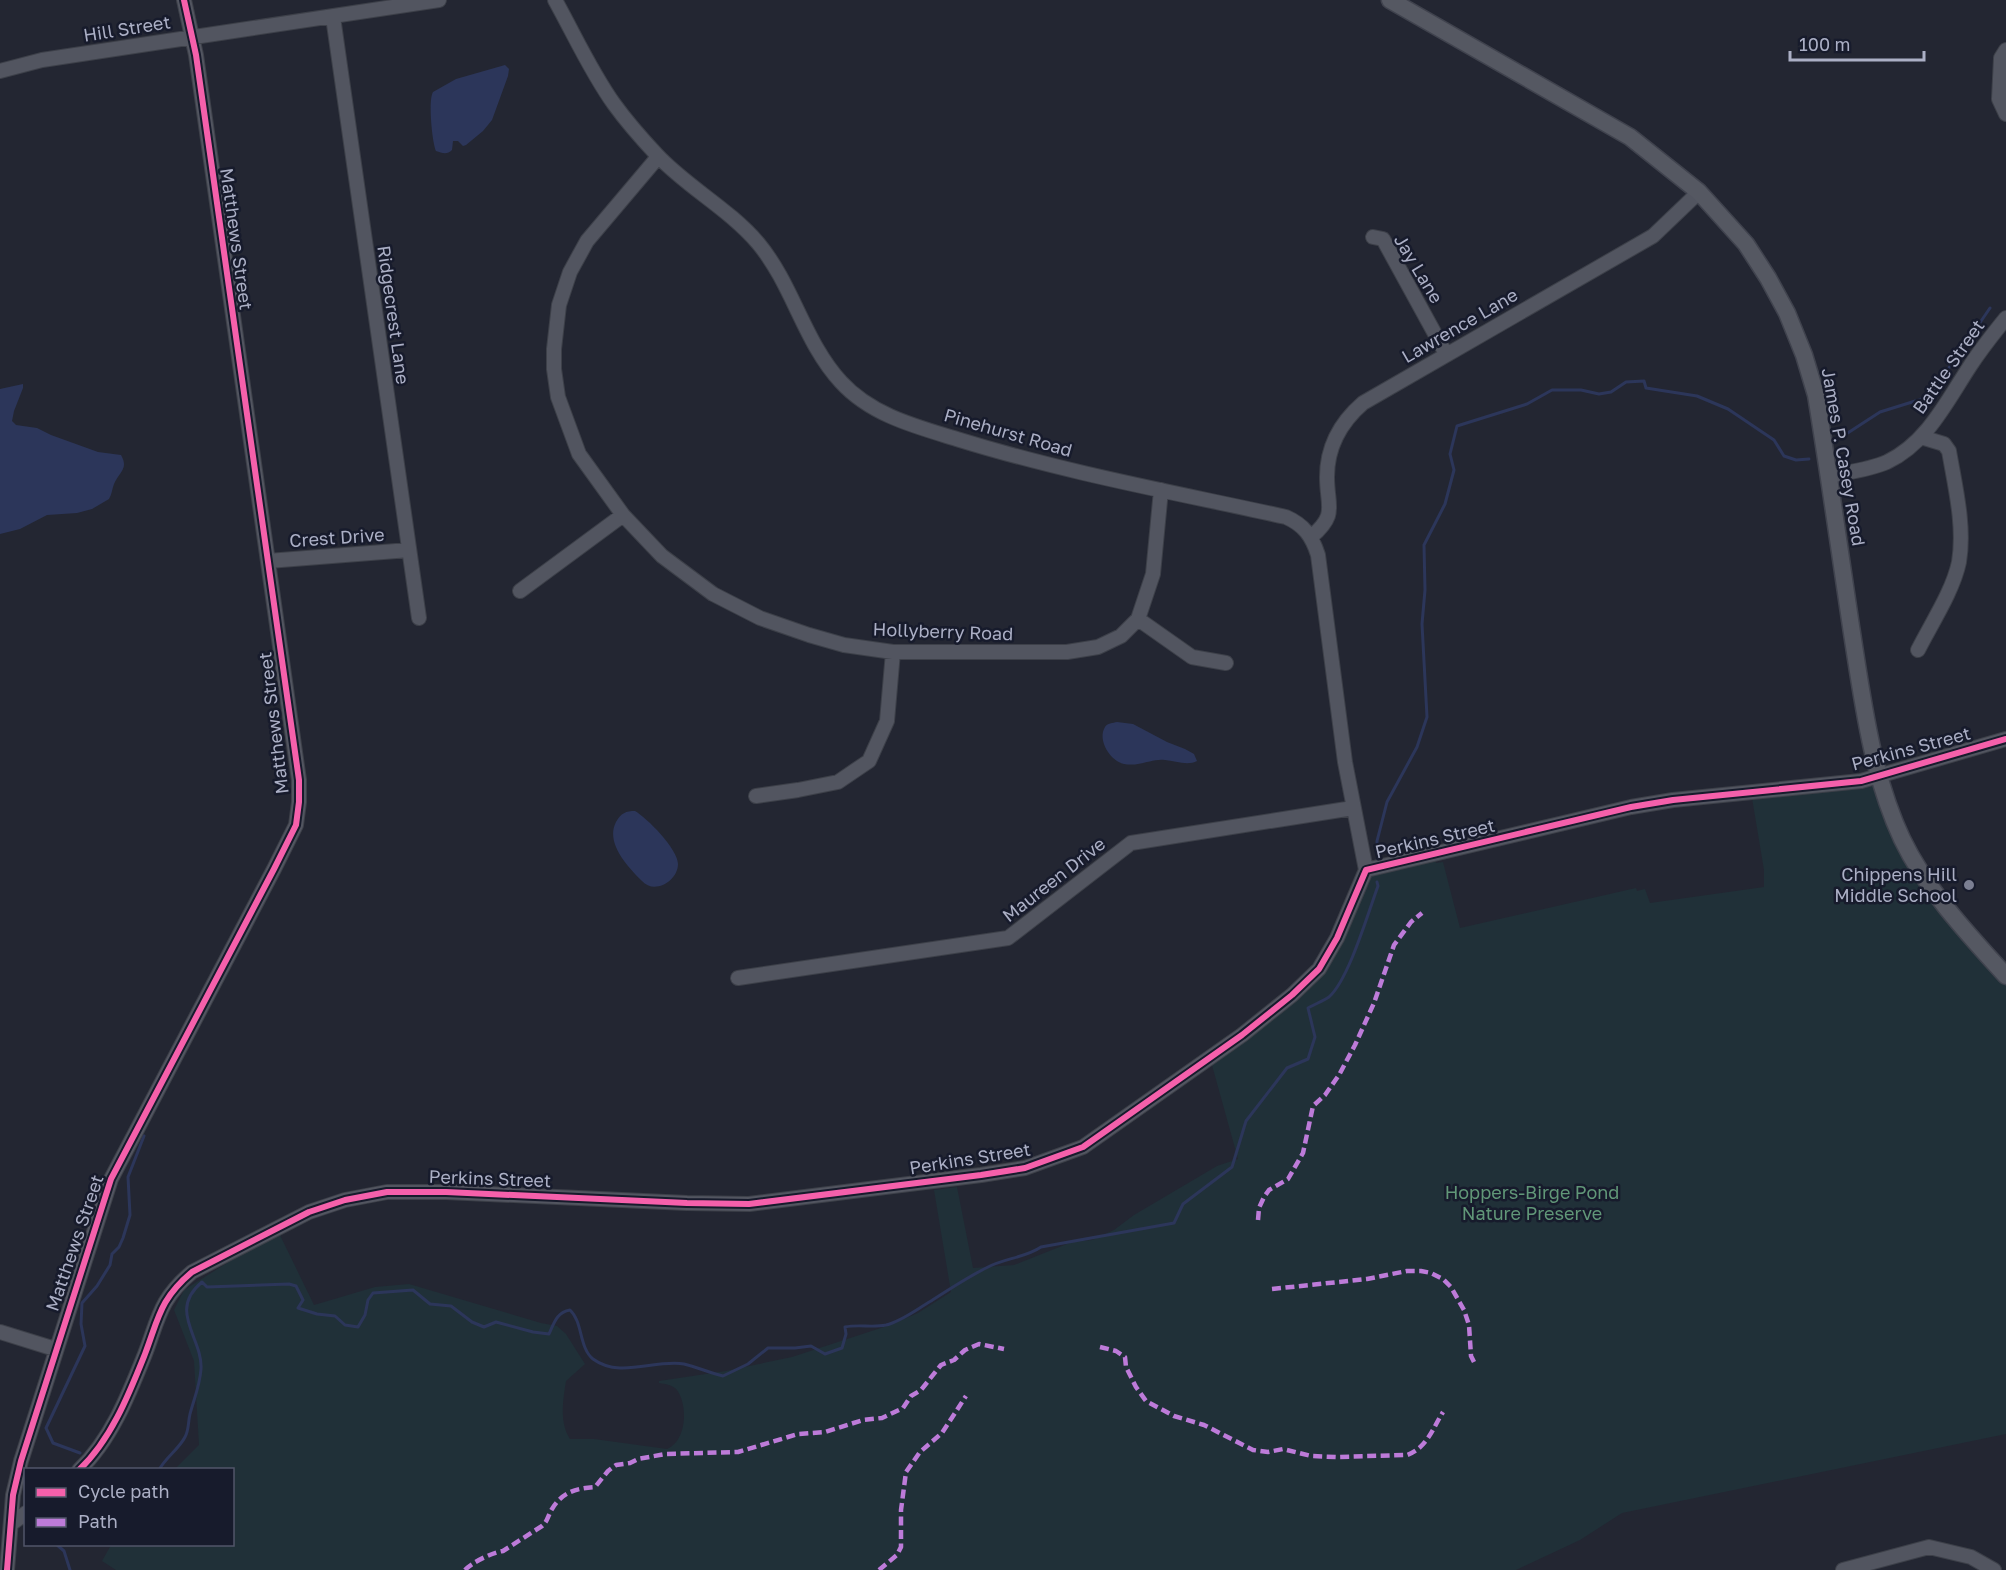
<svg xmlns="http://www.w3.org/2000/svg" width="2006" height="1570" font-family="'Golos Text',sans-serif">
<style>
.green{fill:#203038}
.water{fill:#2c365a}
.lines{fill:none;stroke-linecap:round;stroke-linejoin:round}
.stream{stroke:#2c365a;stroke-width:3}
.minor-casing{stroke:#3d4049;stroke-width:16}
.major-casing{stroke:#40434e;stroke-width:19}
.minor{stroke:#525560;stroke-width:14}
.major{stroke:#555862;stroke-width:16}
.quiet{stroke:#bd7bd9;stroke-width:4.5;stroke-dasharray:9 4.5;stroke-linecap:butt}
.cycleway-casing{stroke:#171b2c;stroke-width:10}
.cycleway{stroke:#f560ab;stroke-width:6}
.poi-dot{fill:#7b7f92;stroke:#171b2c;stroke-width:2}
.labels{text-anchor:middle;stroke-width:5;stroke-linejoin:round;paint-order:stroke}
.street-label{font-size:18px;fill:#abafc5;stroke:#171b2c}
.poi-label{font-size:18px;fill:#abafc5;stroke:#171b2c;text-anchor:end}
.park-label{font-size:18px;fill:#619778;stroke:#171b2c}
</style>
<rect width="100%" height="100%" fill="#232632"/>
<path class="green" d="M1878,775l25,65 103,136v458l-384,79 -42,27 -64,30h-1400l-14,-9 9,-16 121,-1v-74l-57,-1 24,-24 -5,-84 -20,-51 10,-20 94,-59 36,74 61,-18 34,-3 132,39 16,3 9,8 19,30 -19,17c-3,19 -7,41 4,58h24l73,10c20,-8 21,-44 10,-59 -4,-5 -12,-6 -18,-7v-2l67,-10 66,-14 98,-32 28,-12 33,-21 -17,-102 23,-3 16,81 41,-3 58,-23 20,-2 22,-10 20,-15 83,-49 21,-7 -28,-101 109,-89 47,-99 68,-14 2,7 7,-1 17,66 176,-40 1,3 8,-2 5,14 114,-16v-17l-13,-78z"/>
<path class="water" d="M505,65l4,4 -1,7 -16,44 -9,11 -17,14 -3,1 -5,-5h-5l-1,9c-5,5 -10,3 -16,1 -4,-10 -8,-51 -3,-59l23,-13z
M23,384v4l-9,23 -2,10 4,4 21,3 14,7 47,17 23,3c8,14 -2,17 -7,29 -2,5 -2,10 -5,15l-17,10 -15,4 -30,2 -27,14 -20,5v-145z
M1117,722l16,2 34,18 18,7 9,5 3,7c-9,5 -22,0 -32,-1 -13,-2 -25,7 -41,4 -14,-3 -27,-24 -19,-37 2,-4 8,-4 12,-5z
M635,811c12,7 43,38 43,53 0,17 -24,31 -36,17 -14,-14 -37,-38 -26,-59 5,-9 10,-11 19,-11z"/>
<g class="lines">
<path class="stream" d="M1840,438l40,-26 45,-14 8,-7 57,-83
M1378,858l-1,-17 10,-39 30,-55 10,-30 -5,-93 3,-34 -1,-45 21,-41 9,-34 -4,-16 7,-28 70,-22 25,-14h29l18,4 12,-2 15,-10 18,-1 2,7 51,8 31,13 46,31 10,16 12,4 13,-1
M80,1453l-27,-10 -7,-15 39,-82 -4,-22 1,-21 15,-17 13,-21 2,-11 7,-7 4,-9 7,-23 -2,-38 16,-41
M159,1470c6,-12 20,-21 26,-33 4,-7 3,-15 5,-23 4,-15 10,-29 11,-45 2,-31 -34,-58 1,-87l5,5 82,-3 7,2 7,14 -5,8 19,6 18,2 10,9 13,2 7,-12 3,-15 5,-7 40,-3 17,14 21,2 21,16 12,5 12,-5 37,10 16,2c5,-11 8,-22 21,-24 13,12 9,38 23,49 27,20 62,0 91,5 13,3 26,9 39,12l25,-12 20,-16h27l16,-2 14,8 17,-6 4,-14 -1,-7c14,-3 27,1 41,-2 16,-4 31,-16 45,-24 17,-11 37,-24 55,-33 18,-10 39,-10 55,-21l133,-24 9,-19 49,-37 14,-46 41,-53 21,-9 7,-22 -7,-29c7,-4 15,-7 21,-11 20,-18 39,-84 49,-111l-1,-4
M56,1544l8,7 6,19"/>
<defs>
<path id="minor" d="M555,0c19,34 36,72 59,104 13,18 28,35 43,51 30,32 72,54 101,88 35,42 46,99 83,139 31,34 77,45 119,58 107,33 217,53 326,77 18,8 26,19 32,38l27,207 21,108
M333,17l86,601
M2006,50l-5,8 -2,41 7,15
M0,71l42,-11 397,-60
M658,157l-71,84 -17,31 -11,33 -5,44v20l4,28 21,57 44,61 39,41 51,38 47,24 49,17 35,10 49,7h174l31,-5 23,-11 17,-17 15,-45 8,-84
M1373,237l10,2 63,115
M1829,476c19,-4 40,-6 58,-14 40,-19 60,-61 83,-96 11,-17 23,-32 36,-48
M1311,537c27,-23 16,-30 16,-60 0,-31 14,-55 36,-74l290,-167 46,-44
M268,561l141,-11
M520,591l103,-76
M1138,619l54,38 34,6
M1918,650c13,-26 35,-59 41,-88 6,-36 -4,-76 -10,-111l-5,-7 -23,-7
M756,796l42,-6 40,-8 31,-21 18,-40 6,-69
M738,978l270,-40 123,-95 222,-35
M0,1332l55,17
M79,1470c32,-30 50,-76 66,-116 14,-37 15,-55 47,-82l117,-60 36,-12 42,-8h59l241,11 62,1 232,-29 44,-7 58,-21 159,-112 50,-40 27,-26 18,-31 29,-68 265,-63 42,-7 188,-19 145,-42
M11,1524l15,-11
M7,1570l6,-75 8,-34 90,-282 163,-310 22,-44 3,-23v-22l-103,-725 -12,-55
M1843,1570l86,-23 42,10 23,13"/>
<path id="major" d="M1390,0l240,137 69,55 47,52 22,34 19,35 17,42 12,40c13,79 24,159 36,238 11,70 20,142 50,206 25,52 66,95 104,137"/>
</defs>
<use href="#minor" class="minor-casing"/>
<use href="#major" class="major-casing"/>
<use href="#minor" class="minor"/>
<use href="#major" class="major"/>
<path class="quiet" d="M1258,1220l1,-12 5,-11 5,-7 19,-11 15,-26 10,-47 12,-11 14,-20 16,-30 19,-42 20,-58 17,-23 11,-9
M1272,1289l95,-10 40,-8h14l10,2 12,6 8,8 13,23 5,15 2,31 3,6
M1100,1347l16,4 9,6 1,10 10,20 10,14 28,15 30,9 49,25 15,2 15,-3 28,7 25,1 71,-2c20,-7 26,-27 36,-43
M465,1570c6,-7 28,-18 38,-19l39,-25c6,-5 6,-11 10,-17 10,-17 25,-21 43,-22l13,-16 8,-6 14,-2 8,-4 27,-5 73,-2 60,-18 27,-2 38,-12 19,-2 21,-10 8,-12 10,-6 20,-25 13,-5 11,-10 14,-6 25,5
M879,1570l18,-15 4,-8v-37l5,-38 14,-20 22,-19 24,-37"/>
<defs>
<path id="cycleway" d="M79,1470c32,-30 50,-76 66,-116 14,-37 15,-55 47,-82l117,-60 36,-12 42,-8h59l241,11 62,1 232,-29 44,-7 58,-21 159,-112 50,-40 27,-26 18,-31 29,-68 265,-63 42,-7 188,-19 145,-42
M7,1570l6,-75 8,-34 90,-282 163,-310 22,-44 3,-23v-22l-103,-725 -12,-55"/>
</defs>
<use href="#cycleway" class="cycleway-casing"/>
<use href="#cycleway" class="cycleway"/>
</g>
<circle class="poi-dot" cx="1969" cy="885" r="6"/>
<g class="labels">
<g class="street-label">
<text transform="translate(127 29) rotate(-9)" y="6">Hill Street</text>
<text transform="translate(236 239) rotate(82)" y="6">Matthews Street</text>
<text transform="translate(1418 269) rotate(59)" y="6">Jay Lane</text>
<text transform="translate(393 315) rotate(82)" y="6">Ridgecrest Lane</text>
<text transform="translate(1460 326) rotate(-30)" y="6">Lawrence Lane</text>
<text transform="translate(1949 367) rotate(-55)" y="6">Battle Street</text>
<text transform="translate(1008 433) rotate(16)" y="6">Pinehurst Road</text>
<text transform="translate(1843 457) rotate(80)" y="6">James P. Casey Road</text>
<text transform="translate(337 538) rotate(-4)" y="6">Crest Drive</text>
<text transform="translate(943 632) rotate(2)" y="6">Hollyberry Road</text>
<text transform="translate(274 723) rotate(-97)" y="6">Matthews Street</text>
<text transform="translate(1911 749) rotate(-15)" y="6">Perkins Street</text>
<text transform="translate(1435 839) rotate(-13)" y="6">Perkins Street</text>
<text transform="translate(1054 880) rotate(-38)" y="6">Maureen Drive</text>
<text transform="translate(970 1159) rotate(-9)" y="6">Perkins Street</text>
<text transform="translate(490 1179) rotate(2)" y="6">Perkins Street</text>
<text transform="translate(75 1243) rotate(-71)" y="6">Matthews Street</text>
</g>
<g class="poi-label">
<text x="1957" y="881">Chippens Hill<tspan x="1957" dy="21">Middle School</tspan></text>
</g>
<g class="park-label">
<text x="1532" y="1199">Hoppers-Birge Pond<tspan x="1532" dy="21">Nature Preserve</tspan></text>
</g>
</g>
<rect x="24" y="1468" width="210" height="78" fill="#171b2c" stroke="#525669" stroke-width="1.5"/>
<rect x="36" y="1488" width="30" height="9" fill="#f560ab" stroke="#525669" stroke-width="1.5"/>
<text x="78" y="1498" font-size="18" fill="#abafc5">Cycle path</text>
<rect x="36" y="1518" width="30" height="9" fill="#bd7bd9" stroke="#525669" stroke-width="1.5"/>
<text x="78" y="1528" font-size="18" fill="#abafc5">Path</text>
<path d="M1790 51v9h134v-9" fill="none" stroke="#abafc5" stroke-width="3"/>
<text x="1799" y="51" font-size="18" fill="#abafc5" stroke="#171b2c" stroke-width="4.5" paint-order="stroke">100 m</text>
</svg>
